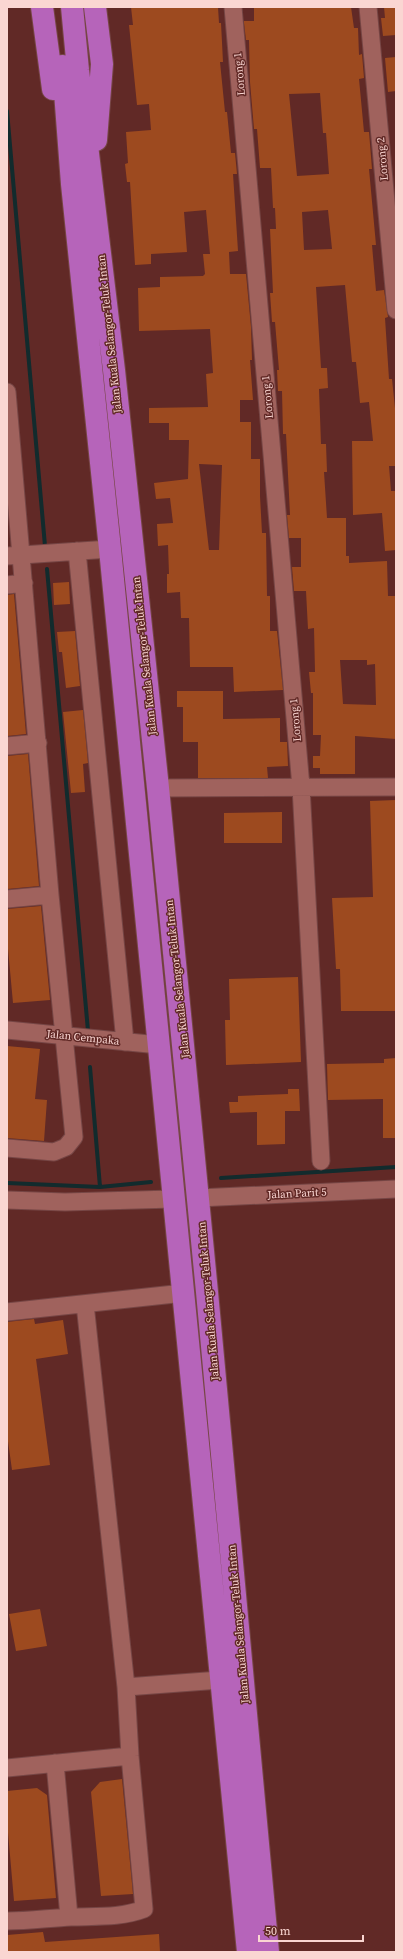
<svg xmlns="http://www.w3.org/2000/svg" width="403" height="1959" font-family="'Source Serif 4',serif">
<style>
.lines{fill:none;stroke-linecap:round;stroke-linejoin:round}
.stream{stroke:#122b2d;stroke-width:4}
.building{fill:#9d4a1f;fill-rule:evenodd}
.minor-casing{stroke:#764645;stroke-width:19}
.highway-casing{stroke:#764645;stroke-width:24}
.minor{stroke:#a0625d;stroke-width:17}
.highway{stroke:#b664ba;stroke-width:22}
.labels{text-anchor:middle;stroke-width:3;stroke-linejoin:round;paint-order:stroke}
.street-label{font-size:11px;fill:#fad6d2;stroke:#612926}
</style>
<rect width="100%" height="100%" fill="#612926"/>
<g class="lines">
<path class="stream" d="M7,111l38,435
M47,569l41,462
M90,1067l10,120
M221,1178l175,-11
M7,1183l93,4 51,-5"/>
</g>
<path class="building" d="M131,7h87l1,16h2l2,39h-3l5,50h2l4,41h4l2,21h-4l5,77 -9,1 1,22h16l5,53 1,33h-2l3,40h-13v22h11v37h9v37l2,37h4l1,63h3v35h7l6,59 -49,2 -1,-25h-43l-1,-49h-8l-1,-26 -13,1v-19h2l-1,-29 -10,1 -1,-22 16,-1 -3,-25 -14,1 -2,-16 34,-4 1,-39h-20v-17h-20v-15l59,-1 -2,-33 7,-1 -3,-44 -71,2 -1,-43 22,-1v-10l43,-1 2,-2 -2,-20h7l-4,-44 -22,2 3,40 -36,2v10l-16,1 -5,-83h-3l-2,-18 3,-1 -2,-31 25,-2 -2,-26 -12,1 -8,-80h4zM199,464l23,1 -3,85h-10z
M254,7h97l3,21h4l1,27 3,-1 2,24 -5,1 5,53h5l3,37h-3l7,76h-4l4,46 8,-1 4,27 -3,1 4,61h3l4,39v48h-7l2,25h5v59l-11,1 -3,-38 -29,2 -1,-74h21l-4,-39 -9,1 -4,-41h-4l-7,-77 -29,2 5,81h6l1,20 -9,1 2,55h5l1,28h-3l3,46h19v38h3v7l38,-2 1,35h8v143l-41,-3v38h-35v-6h-7v-12h7l1,-21h-8v-42h-2l-2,-21h6l-1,-44 -6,1 -2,-38h-12l-2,-24h9v-29h-12l-2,-23h3l-4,-81h-3l-1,-43h-4l-1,-21h2l-4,-48h-3l-2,-29h3l-3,-64h6l-1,-21h-2l-2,-40h-11l-3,-39h-3l-4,-47 -1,-42h-3l-2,-17v-2h10zM320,93l3,40h3l3,41 -32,2 -8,-82zM328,210l4,39 -28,1 -2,-38zM340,660h27v5l8,-1 1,41 -33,-1z
M384,7h12v28l-13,1 -2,-18h4z
M396,57v34l-8,1 -3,-34z
M69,582l1,22 -16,1 -1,-22z
M14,594l12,140 -19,2v-141z
M75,631l5,55 -14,2 -4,-36h-3l-2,-20z
M177,691h46v28l57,-1v24h7l1,24 -21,1 1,11h-70v-36h-15v-35h-6z
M83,710l5,53 -5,1 2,28 -14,1 -8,-81z
M28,754l11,132 -32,3v-133z
M396,800v211h-55l-1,-42h-4l-4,-71 41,-1 -3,-96z
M282,812v31h-58v-30z
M41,906l9,94 -37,3 -6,-65v-29z
M298,977l3,85 -75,3 -1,-45h5l-1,-41z
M7,1046l33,3 -5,50 12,1 -3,41 -37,-3z
M396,1058v80h-13v-39l-55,1 -1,-36 57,-1v-4z
M288,1089h11l1,22h-15v33l-28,1v-33l-27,1 -1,-11h9v-6l50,-2z
M34,1319l1,5 28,-4 5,34 -32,5 14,106 -38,5 -5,-36v-112z
M40,1609l7,37 -31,5 -7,-37z
M122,1779l11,115 -32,2 -10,-104 9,-10z
M37,1788l10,7 9,103 -42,3 -7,-80v-30z
M43,1932l2,10 114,-8 1,18h-153v-17z"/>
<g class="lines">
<defs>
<path id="minor" d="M233,7l68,780 20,374
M368,7l28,303
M7,392l43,503 24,242 -8,10 -12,5 -47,-4
M77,551l48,491
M7,556l103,-7
M7,585l17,-2
M7,746l31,-3
M158,788l238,-1
M7,899l43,-4
M7,1030l152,15
M198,1198l198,-9
M7,1200l58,2 108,-3
M7,1312l177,-19
M126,1687l94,-7
M55,1763l14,154
M7,1768l123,-12
M7,1921c22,0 43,-3 64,-4 25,-1 50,1 73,-8l-14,-153 -4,-69 -41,-383"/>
<path id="highway" d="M42,7l11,82
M72,7l6,63 36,300 44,418 49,504 61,660
M95,7l7,57 -6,76
M63,66l9,118 38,365 138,1403"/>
</defs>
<use href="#minor" class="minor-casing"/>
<use href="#highway" class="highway-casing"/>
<use href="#minor" class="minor"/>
<use href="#highway" class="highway"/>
</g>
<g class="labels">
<g class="street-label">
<text transform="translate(239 74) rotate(-95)" y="4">Lorong 1</text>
<text transform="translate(382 159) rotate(-95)" y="4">Lorong 2</text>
<text transform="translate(109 334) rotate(-96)" y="4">Jalan Kuala Selangor-Teluk Intan</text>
<text transform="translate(267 397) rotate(-95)" y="4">Lorong 1</text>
<text transform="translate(144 656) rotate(-96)" y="4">Jalan Kuala Selangor-Teluk Intan</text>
<text transform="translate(295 720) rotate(-95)" y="4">Lorong 1</text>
<text transform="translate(177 979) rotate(-96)" y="4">Jalan Kuala Selangor-Teluk Intan</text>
<text transform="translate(83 1037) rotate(6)" y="4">Jalan Cempaka</text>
<text transform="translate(297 1193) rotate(-3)" y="4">Jalan Parit 5</text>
<text transform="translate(208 1301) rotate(-95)" y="4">Jalan Kuala Selangor-Teluk Intan</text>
<text transform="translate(238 1624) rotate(-95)" y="4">Jalan Kuala Selangor-Teluk Intan</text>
</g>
</g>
<rect width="403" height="1959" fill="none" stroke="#fad6d2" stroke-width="16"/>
<path d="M259 1935v6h104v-6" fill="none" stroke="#fad6d2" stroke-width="2"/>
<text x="265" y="1935" font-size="12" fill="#fad6d2" stroke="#612926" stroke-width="3" paint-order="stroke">50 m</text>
</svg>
